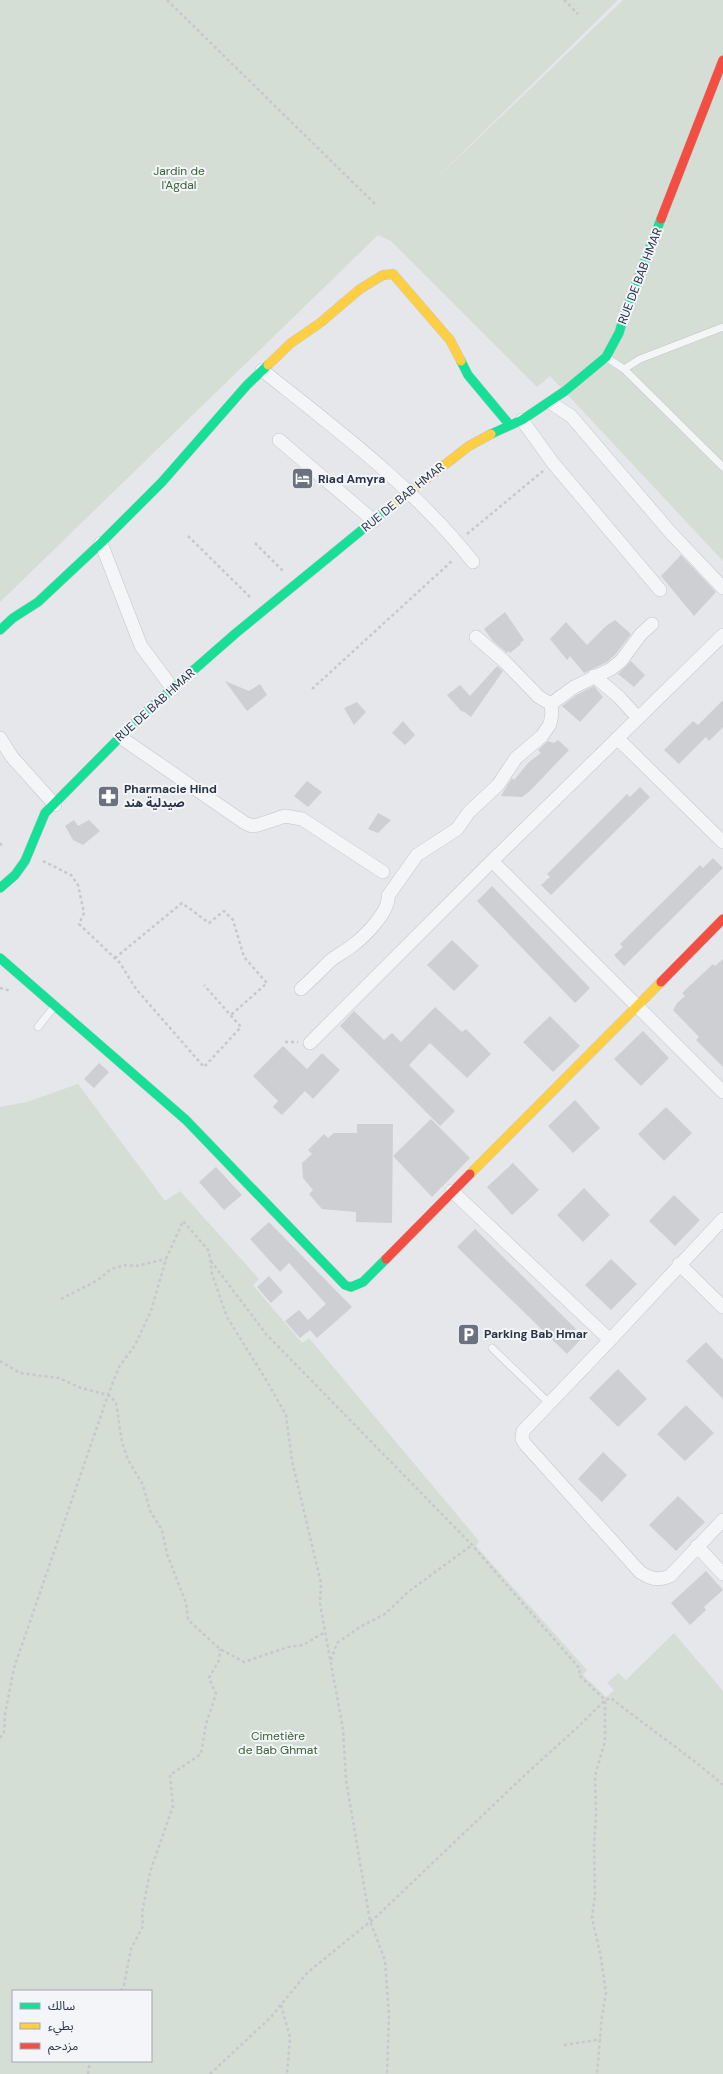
<svg xmlns="http://www.w3.org/2000/svg" width="723" height="2074" font-family="'DM Sans','Noto Sans Arabic',sans-serif">
<style>
.green{fill:#d4ded5;fill-rule:evenodd}
.building{fill:#cdcfd3}
.lines{fill:none;stroke-linecap:round;stroke-linejoin:round}
.lane-casing{stroke:#c3c5c8;stroke-width:8}
.street-casing{stroke:#c3c5c8;stroke-width:14}
.fast-casing{stroke:#c3c5c8;stroke-width:10}
.slow-casing{stroke:#c3c5c8;stroke-width:10}
.jam-casing{stroke:#c3c5c8;stroke-width:10}
.path{stroke:#c6c8cd;stroke-width:2.5;stroke-dasharray:3 3;stroke-linecap:butt}
.lane{stroke:#f4f5f7;stroke-width:7}
.street{stroke:#f4f5f7;stroke-width:13}
.fast{stroke:#16e098;stroke-width:9}
.slow{stroke:#ffcf43;stroke-width:9}
.jam{stroke:#f24e42;stroke-width:9}
.labels{text-anchor:middle;stroke-width:4;stroke-linejoin:round;paint-order:stroke}
.park-label{font-size:12px;fill:#3b6334;stroke:#f3f5f9}
.street-label{font-size:12px;fill:#293246;stroke:#f3f5f9}
.poi-label{font-size:12px;font-weight:bold;fill:#293246;stroke:#f3f5f9;text-anchor:start}
</style>
<rect width="100%" height="100%" fill="#e5e7ea"/>
<path class="green" d="M0,0h618l-197,193 202,-193h100v561l-173,-185 -13,11 -146,-146 -13,-6 -378,367z
M78,1084l87,117 15,-10 79,88 -6,6 49,58 7,-5 170,203 -3,5 111,124 -4,5 23,22 8,-7 -7,-7 11,-10 8,7 48,-47 49,58v383h-723v-967l27,-5zM13,1991h138v70h-138z"/>
<path class="building" d="M681,555l35,37 -22,24 -33,-40z
M505,612l19,28 -4,3 1,1 -11,9 -1,-2 -2,2 -14,-12 -9,-12z
M615,620l16,14 -16,21 -8,7 -23,11 -14,-17 -3,4 -17,-21 16,-17 21,23 19,-19z
M631,661l14,14 -11,12 -16,-13z
M497,666l6,5 -32,46 -8,-6 -1,1 -15,-17 13,-10 10,11z
M225,681l24,10 11,-7 7,11 -20,16z
M594,686l9,11 -23,25 -18,-16 16,-12z
M723,700v27l-14,14 -3,-4 -27,27 -15,-14 29,-29 5,4z
M357,702l9,10 -12,13 -10,-17z
M403,721l12,14 -10,10 -13,-12z
M558,740l11,10 -40,42 -7,5 -21,-1 11,-18 2,2 15,-18 12,-9 -3,-3 10,-9 6,2z
M307,781l15,11 -14,15 -14,-11z
M640,787l10,10 -99,98 -10,-10 9,-8 -3,-3 80,-80 3,3z
M378,813l13,7 -13,13 -10,-4z
M74,820l4,6 11,-6 11,11 -17,14 -10,-5 -8,-14z
M713,858l10,10 -99,98 -10,-11 9,-8 -3,-3 80,-79 3,3z
M492,886l98,102 -15,15 -98,-102z
M452,940l27,26 -25,25 -27,-26z
M723,959v108l-27,-27 3,-3 -26,-27 4,-7 8,-7 -3,-3 31,-29 2,2z
M435,1007l27,25 4,-3 25,25 -24,24 -37,-35 -21,22 46,46 -15,15 -100,-100 14,-15 30,29 8,-7 9,9z
M550,1016l30,30 -27,26 -30,-30z
M643,1031l26,27 -28,28 -27,-27z
M283,1046l24,23 15,-16 18,17 -27,29 -8,-8 -23,24 -9,-8 5,-6 -25,-25z
M99,1063l10,9 -15,16 -10,-9z
M575,1100l25,28 -27,25 -25,-27z
M666,1107l26,26 -28,28 -26,-27z
M431,1119l39,39 -38,39 -39,-41z
M357,1124h36l-1,99 -36,-1v-10l-34,-3 -13,-15 4,-4 -10,-12 -1,-15 10,-9 -4,-4 16,-16 4,4 6,-5h23z
M513,1163l26,27 -27,25 -25,-28z
M216,1167l26,28 -18,15 -25,-28z
M584,1188l26,27 -27,27 -26,-27z
M674,1195l26,25 -25,26 -26,-25z
M269,1222l83,85 -35,31 -7,-8 -10,8 -15,-17 14,-11 9,10 18,-16 -37,-41 -9,9 -30,-33z
M475,1229l101,100 -2,2 8,7 -15,16 -110,-107z
M611,1259l26,25 -26,26 -26,-25z
M269,1276l14,16 -12,11 -14,-16z
M706,1342l17,18v39l-37,-38z
M618,1369l29,30 -29,28 -29,-29z
M686,1405l28,28 -29,28 -28,-27z
M603,1452l24,23 -25,27 -24,-23z
M678,1496l27,26 -29,29 -27,-26z
M706,1571l17,19 -19,17 2,3 -16,15 -19,-22z"/>
<g class="lines">
<defs>
<path id="lane" d="M607,358l17,11 99,98
M624,369l16,-10 83,-32
M38,1027l16,-20
M492,1348l57,55"/>
<path id="street" d="M262,370c74,59 152,117 211,192
M551,403l20,13 99,116 53,56
M522,420l31,43 107,127
M279,440l95,81
M101,543l40,103 32,43
M476,637l28,24 35,36 12,7
M594,676l25,21 19,21
M120,737l125,86 7,3 6,-1 27,-9 17,3 81,53
M0,738l12,19 43,48
M617,738l106,104
M492,861l231,231
M301,989c10,-9 19,-18 29,-28 7,-6 16,-10 23,-16 12,-9 37,-34 35,-49l29,-41 40,-26 12,-17 29,-27 18,-27 26,-22 8,-12 2,-10 -1,-10 23,-17 37,-18 10,-8 20,-27 11,-10
M310,1043l182,-182 231,-226
M452,1191l158,149 113,-121
M679,1264l44,43
M610,1340l-87,91 -1,8 3,5 115,128c11,7 17,9 30,4l53,-56
M697,1546l26,28"/>
<path id="fast" d="M461,361l7,14 41,49
M491,434l31,-14 43,-29 41,-34 13,-24 8,-26 34,-88
M0,630l13,-12 25,-16 63,-59 61,-61 85,-97 21,-20
M0,888l15,-13 10,-14 20,-48 95,-96 96,-84 154,-126
M0,958l186,162 159,165 6,2 12,-5 23,-23"/>
<path id="slow" d="M268,365l23,-22 29,-20 40,-34 23,-14 10,-1 57,66 11,21
M390,507l79,-61 22,-12
M470,1174l191,-192"/>
<path id="jam" d="M661,219l62,-159
M661,982l62,-63
M386,1259l84,-85"/>
</defs>
<use href="#lane" class="lane-casing"/>
<use href="#street" class="street-casing"/>
<use href="#fast" class="fast-casing"/>
<use href="#slow" class="slow-casing"/>
<use href="#jam" class="jam-casing"/>
<path class="path" d="M167,0l209,205
M564,0l14,14
M467,534l76,-63
M188,536l63,62
M255,543l29,29
M312,689l141,-129
M0,843l2,3
M43,861l28,14 7,10 6,28 -5,11 41,39 16,26 68,78 37,-40 -37,-42
M115,958l67,-55 27,20 15,-12 9,9 11,37 23,26 -36,32
M0,988l11,3
M285,1042h13
M211,1261l55,73 206,211 108,124 -1,6 26,25v41l-10,35 1,38 -2,33 1,48 -3,23 9,40 5,35 -4,23 -5,58
M61,1299l37,-19 13,-11 15,-4 10,1 30,-7
M0,1361l20,12 39,5 22,10 27,7 8,7 6,40 6,18 15,25 7,26 12,19 5,24 19,49 2,17 32,29 24,13 44,-15 15,-2 22,-13
M331,1660l6,-17 23,-16 25,-13 23,-22 64,-47
M0,1738l4,-6 1,-18 9,-46 94,-273 11,-28 16,-22 16,-34 15,-52 17,-38 26,30 3,23 15,43 41,66 18,32 6,46 29,122 -1,21 23,125 3,51 24,141 15,39 4,56 -2,58
M121,1991l3,-6 7,-36 12,-23 -1,-13 8,-41 23,-66 -3,-31 31,-21 5,-30 10,-30 -7,-16 10,-18 1,-11
M281,2005l9,32 -3,37
M564,2045l37,-6
M88,2074l2,-13
M210,2074l61,-57 36,-44 70,-57 150,-143 52,-47 26,-26 6,-2c37,30 77,56 112,87"/>
<use href="#lane" class="lane"/>
<use href="#street" class="street"/>
<use href="#fast" class="fast"/>
<use href="#slow" class="slow"/>
<use href="#jam" class="jam"/>
</g>
<defs>
<symbol id="hotel-square" viewBox="-11 -11 22 22"><rect x="-9" y="-9" width="18" height="18" rx="4" fill="#6b717f" stroke="#f3f5f9"/><path d="M-6-4.5h1.5V1H6V5H4.5V3h-9V5H-6ZM-4 0a1.8 1.8 0 1 1 3.6 0ZM.5 0V-2.5h3Q6-2.5 6 0Z" fill="#fff"/></symbol>
<symbol id="pharmacy-square" viewBox="-11 -11 22 22"><rect x="-9" y="-9" width="18" height="18" rx="4" fill="#6b717f" stroke="#f3f5f9"/><path d="M-2-6h4v4h4v4h-4v4h-4v-4h-4v-4h4Z" fill="#fff"/></symbol>
<symbol id="parking-square" viewBox="-11 -11 22 22"><rect x="-9" y="-9" width="18" height="18" rx="4" fill="#6b717f" stroke="#f3f5f9"/><path d="M-3.5-5.5H1a3.5 3.5 0 0 1 0 7H-1V5.5H-3.5ZM-1-3.4V-.6H.8a1.4 1.4 0 0 0 0-2.8Z" fill="#fff"/></symbol>
</defs>
<g fill-rule="evenodd">
<use href="#hotel-square" x="290" y="466" width="25" height="25"/>
<use href="#pharmacy-square" x="96" y="784" width="25" height="25"/>
<use href="#parking-square" x="456" y="1322" width="25" height="25"/>
</g>
<g class="labels">
<g class="park-label">
<text x="179" y="175">Jardin de<tspan x="179" dy="14">l'Agdal</tspan></text>
<text x="278" y="1740">Cimetière<tspan x="278" dy="14">de Bab Ghmat</tspan></text>
</g>
<g class="street-label">
<text transform="translate(640 276) rotate(-69)" y="4">RUE DE BAB HMAR</text>
<text transform="translate(403 497) rotate(-39)" y="4">RUE DE BAB HMAR</text>
<text transform="translate(155 705) rotate(-42)" y="4">RUE DE BAB HMAR</text>
</g>
<g class="poi-label">
<text x="318" y="483">Riad Amyra</text>
<text x="124" y="793">Pharmacie Hind<tspan x="124" dy="14">صيدلية هند</tspan></text>
<text x="484" y="1338">Parking Bab Hmar</text>
</g>
</g>
<rect x="12" y="1990" width="140" height="72" fill="#f3f5f9" stroke="#a2a7b1"/>
<rect x="20" y="2003" width="20" height="6" fill="#16e098" stroke="#a2a7b1"/>
<text x="48" y="2010" font-size="12" fill="#293246">سالك</text>
<rect x="20" y="2023" width="20" height="6" fill="#ffcf43" stroke="#a2a7b1"/>
<text x="48" y="2030" font-size="12" fill="#293246">بطيء</text>
<rect x="20" y="2043" width="20" height="6" fill="#f24e42" stroke="#a2a7b1"/>
<text x="48" y="2050" font-size="12" fill="#293246">مزدحم</text>
</svg>
